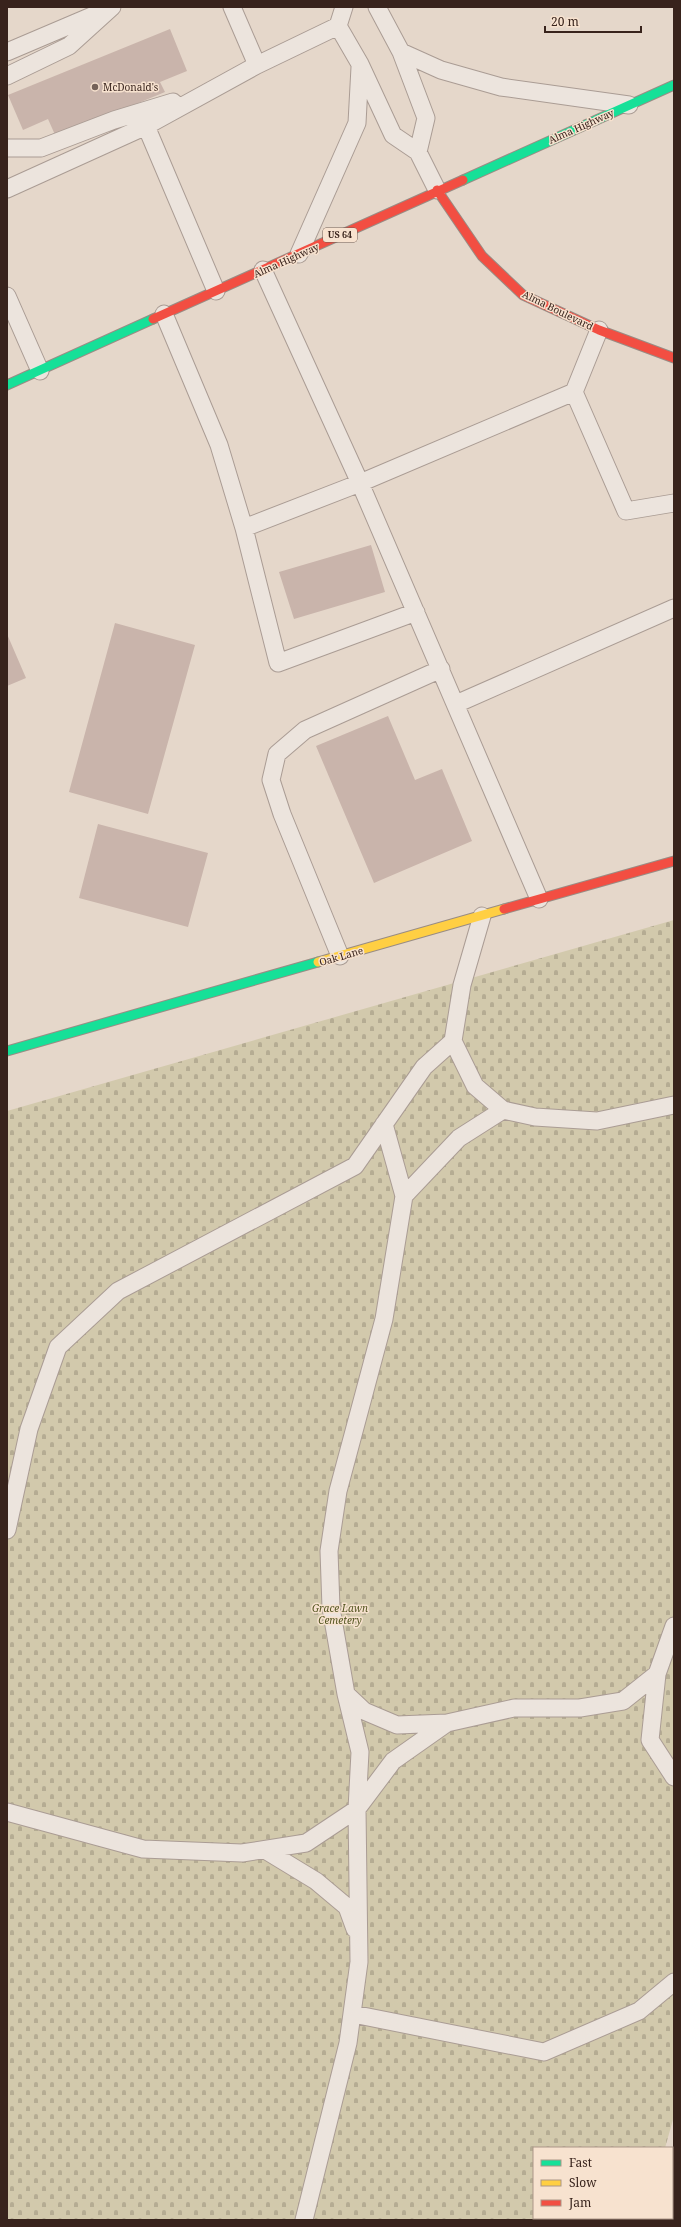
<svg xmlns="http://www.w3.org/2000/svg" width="681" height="2227" font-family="'Noto Serif',serif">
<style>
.cemetery{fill:url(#cemetery-stones)}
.building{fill:#c9b4ab}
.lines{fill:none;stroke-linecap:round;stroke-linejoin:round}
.lane-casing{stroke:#aa9c94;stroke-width:19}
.fast-casing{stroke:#998c84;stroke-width:11}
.slow-casing{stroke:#998c84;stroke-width:11}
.jam-casing{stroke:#998c84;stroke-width:11}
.lane{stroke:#ece4dd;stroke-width:17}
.fast{stroke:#16e098;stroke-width:9}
.slow{stroke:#ffcf43;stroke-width:9}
.jam{stroke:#f24e42;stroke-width:9}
.poi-dot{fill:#756259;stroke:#f7e2cf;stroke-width:1.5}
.labels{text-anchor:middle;stroke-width:3;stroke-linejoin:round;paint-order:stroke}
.shield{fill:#f7e2cf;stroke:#715c52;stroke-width:1}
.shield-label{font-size:9px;font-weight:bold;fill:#38231c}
.poi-label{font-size:10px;fill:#38231c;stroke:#f7e2cf;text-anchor:start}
.street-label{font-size:10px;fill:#38231c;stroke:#f7e2cf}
.park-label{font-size:10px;font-style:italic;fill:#545621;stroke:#f7e2cf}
</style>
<defs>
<pattern id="cemetery-stones" width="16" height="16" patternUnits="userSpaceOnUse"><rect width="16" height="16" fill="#d2c9ac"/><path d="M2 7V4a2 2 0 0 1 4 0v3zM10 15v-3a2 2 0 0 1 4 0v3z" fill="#b5ac93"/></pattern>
</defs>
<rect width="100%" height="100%" fill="#e5d7ca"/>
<path class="cemetery" d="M674,920v1196l-9,32h-131v70h111v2h-638v-1109z"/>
<path class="building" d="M170,29l17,42 -27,11 5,10 -109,45 -8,-18 -25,11 -15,-35z
M371,545l14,47 -91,27 -15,-47z
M115,623l80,22 -47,169 -79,-22z
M7,634l19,44 -19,8z
M388,716l27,64 27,-11 30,72 -98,42 -58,-137z
M98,824l110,29 -20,74 -109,-29z"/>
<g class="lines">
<defs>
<path id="lane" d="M232,7l25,58
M344,7l-6,19 22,38 33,71 25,17 19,38
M377,7l24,45 25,66 -8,34
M7,52l94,-40
M401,52l40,18 60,17 128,18
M7,76l62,-30 43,-39
M146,126l70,165
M7,148h34l73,-28 59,-18
M7,189l139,-63 111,-61 81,-39
M299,254l58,-131 3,-56
M263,270l97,213 179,416
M7,296l33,75
M164,314l55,131 25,83 116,-45 214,-91
M599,330l-25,62 52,119 48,-8
M244,528l34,135 138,-51
M456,704l218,-96
M482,916l-20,69 -9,56 22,45 28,24 32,7 62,4 77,-16
M340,956l-58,-142 -11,-34 6,-26 28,-24 136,-61
M404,1196l55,-58 44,-28
M7,1530l22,-101 29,-82 60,-56 237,-125 69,-99 29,-26
M674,1626l-17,48 -7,66 24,37
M346,1694l18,17 33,14 50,-2
M7,1812l136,37 99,4 64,-10 51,-34 36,-48 54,-38 67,-15h66l43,-7 34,-27
M265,1850l51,31 31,26 8,22
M353,2014l191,38 95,-41 35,-29
M304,2220l44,-177 11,-81 -2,-153 3,-57 -14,-58 -15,-86 -2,-57 9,-60 46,-172 20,-123 -20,-72"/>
<path id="fast" d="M463,180l211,-95
M7,385l146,-66
M7,1051l311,-89"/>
<path id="slow" d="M318,962l186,-53"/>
<path id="jam" d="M437,190l45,66 41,39 76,35 75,28
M153,319l310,-139
M504,909l170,-48"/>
</defs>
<use href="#lane" class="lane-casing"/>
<use href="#fast" class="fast-casing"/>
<use href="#slow" class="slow-casing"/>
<use href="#jam" class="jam-casing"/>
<use href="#lane" class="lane"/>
<use href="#fast" class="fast"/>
<use href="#slow" class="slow"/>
<use href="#jam" class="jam"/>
</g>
<circle class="poi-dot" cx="95" cy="87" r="4"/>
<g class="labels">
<rect class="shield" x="323" y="228" width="34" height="14" rx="3"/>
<g class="shield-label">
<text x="340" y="238">US 64</text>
</g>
<g class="poi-label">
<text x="103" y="91">McDonald's</text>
</g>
<g class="street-label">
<text transform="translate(581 126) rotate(-24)" y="4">Alma Highway</text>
<text transform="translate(286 260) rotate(-24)" y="4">Alma Highway</text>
<text transform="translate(558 310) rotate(26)" y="4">Alma Boulevard</text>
<text transform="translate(341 956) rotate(-16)" y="4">Oak Lane</text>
</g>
<g class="park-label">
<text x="340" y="1612">Grace Lawn<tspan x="340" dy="12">Cemetery</tspan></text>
</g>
</g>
<rect width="681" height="2227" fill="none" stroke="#38231c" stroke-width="16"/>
<rect x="533" y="2147" width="140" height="72" fill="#f7e2cf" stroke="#ab9687"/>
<rect x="541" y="2160" width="20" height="6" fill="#16e098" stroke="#ab9687"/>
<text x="569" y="2167" font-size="12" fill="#38231c">Fast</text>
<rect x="541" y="2180" width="20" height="6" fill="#ffcf43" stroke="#ab9687"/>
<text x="569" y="2187" font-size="12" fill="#38231c">Slow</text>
<rect x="541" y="2200" width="20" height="6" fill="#f24e42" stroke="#ab9687"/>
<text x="569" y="2207" font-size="12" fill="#38231c">Jam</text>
<path d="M545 26v6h96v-6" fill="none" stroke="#38231c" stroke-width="2"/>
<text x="551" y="26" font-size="12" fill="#38231c" stroke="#f7e2cf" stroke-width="3" paint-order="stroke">20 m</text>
</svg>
